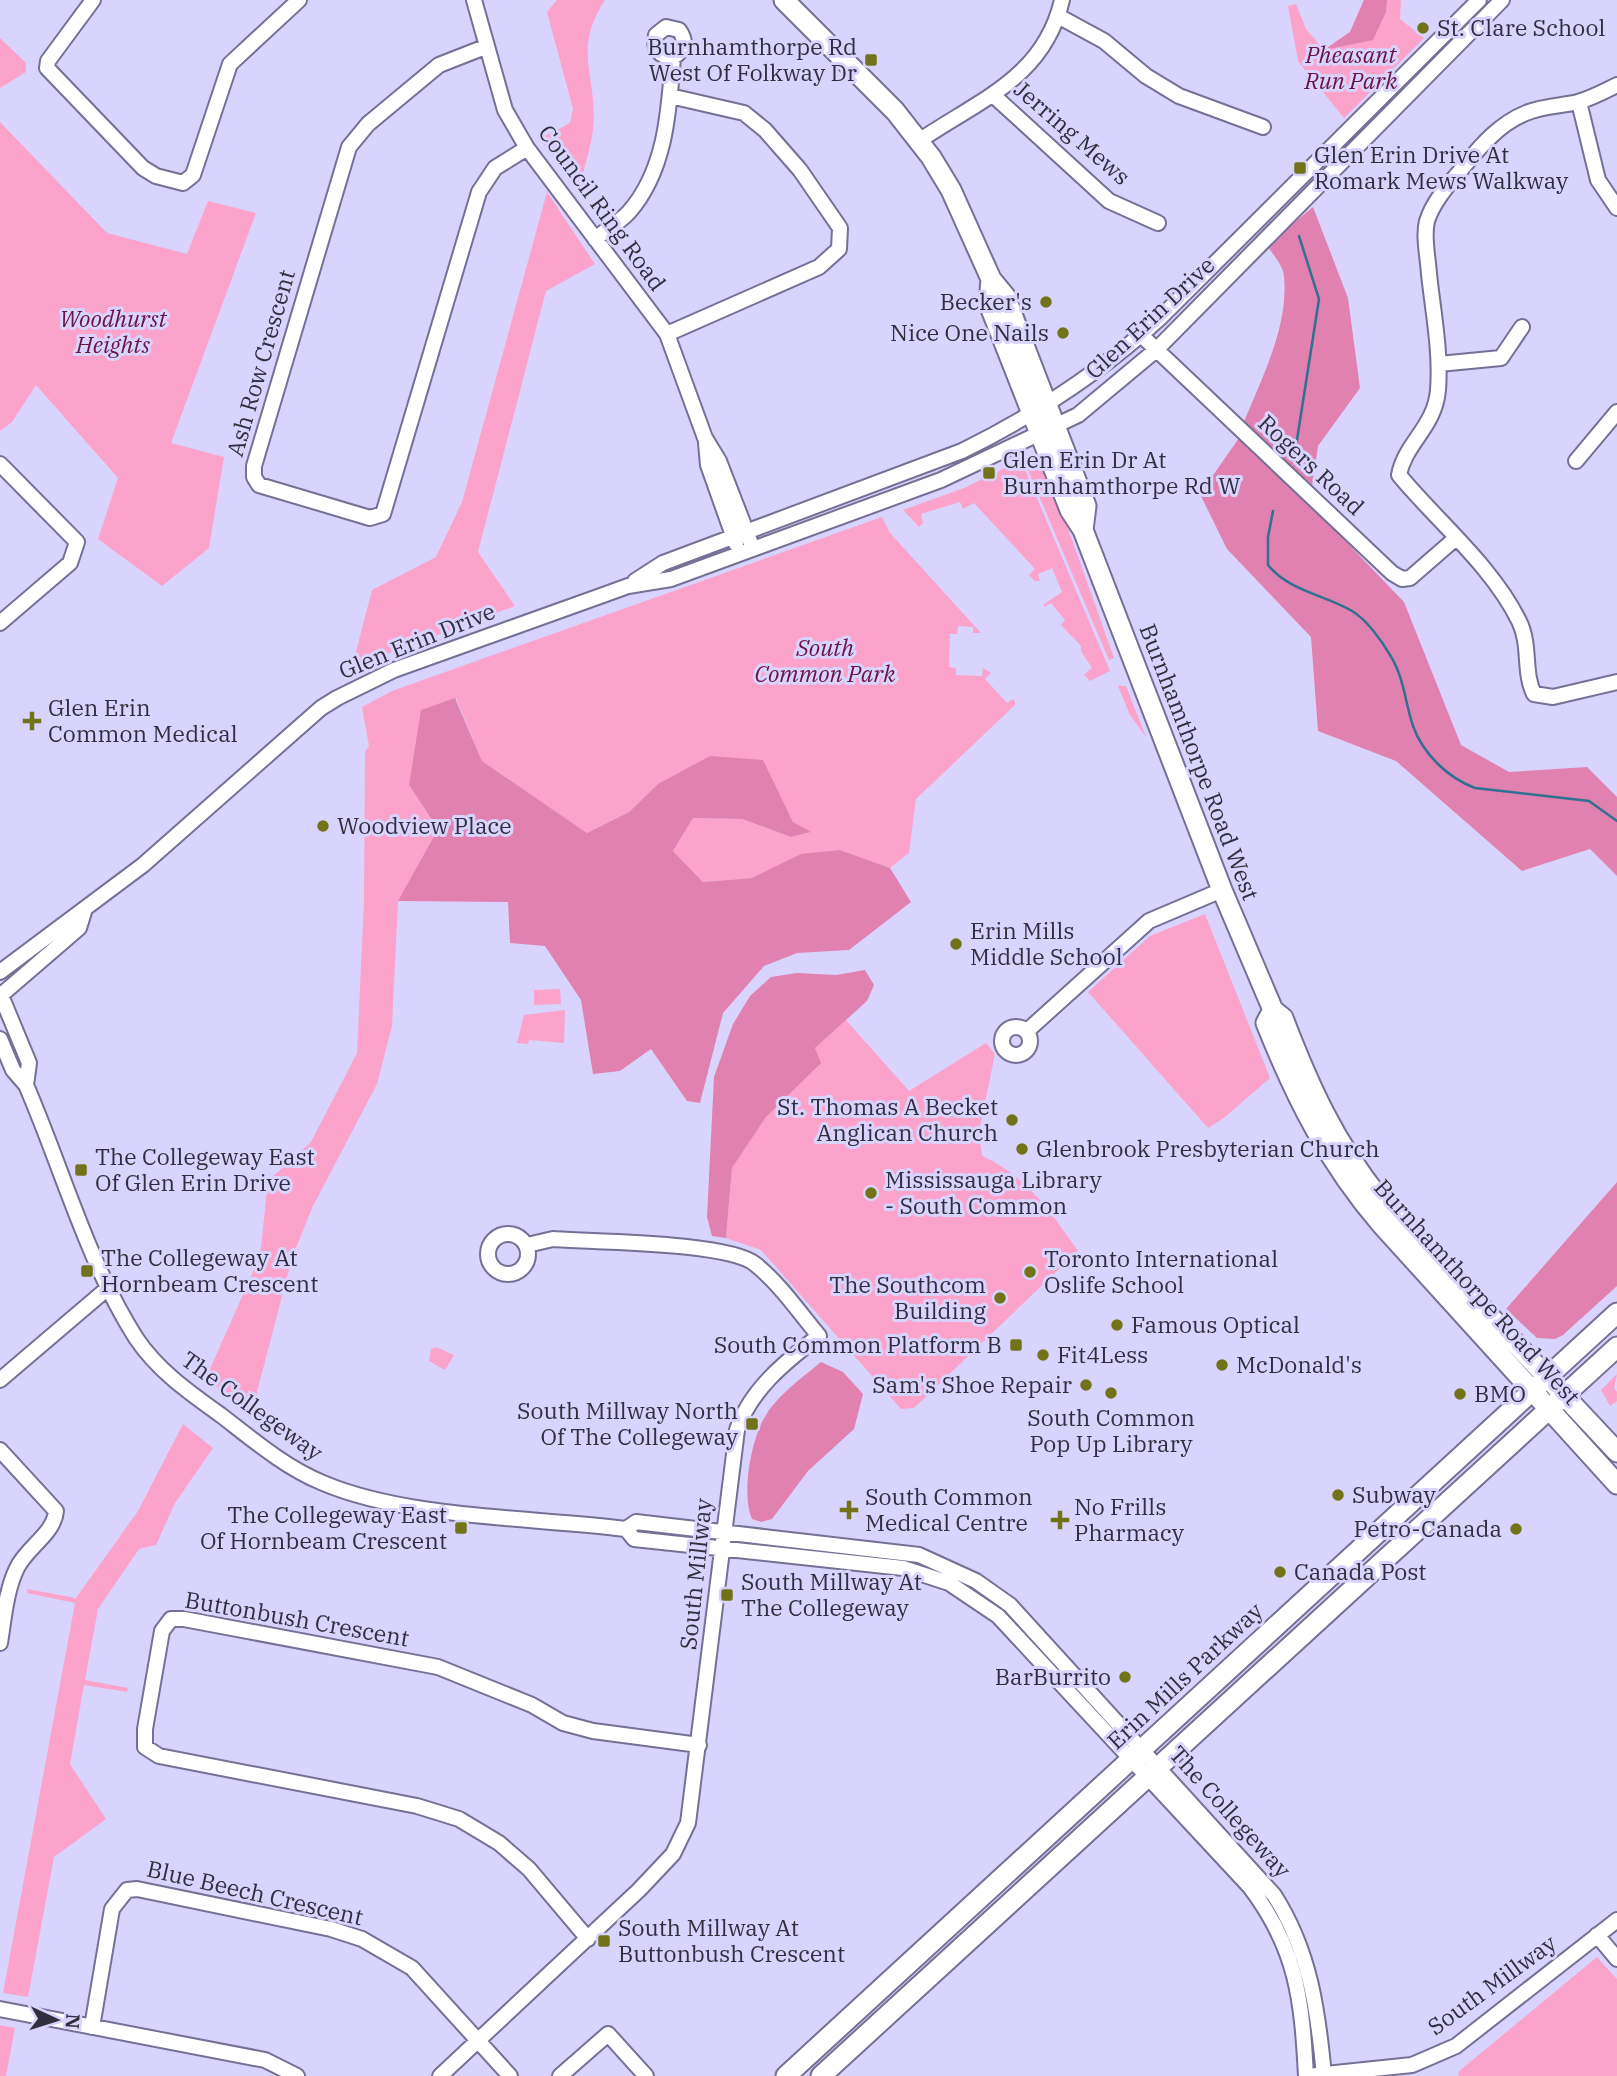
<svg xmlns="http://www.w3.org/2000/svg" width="1617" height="2076" font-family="'IBM Plex Serif',serif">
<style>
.green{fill:#fca3cc}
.forest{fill:#e181af}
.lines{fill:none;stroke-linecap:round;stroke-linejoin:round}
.stream{stroke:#307191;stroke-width:2.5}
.minor-casing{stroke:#757095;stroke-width:18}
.major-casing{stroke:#757095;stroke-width:23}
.minor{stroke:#fff;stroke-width:14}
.major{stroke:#fff;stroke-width:19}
.poi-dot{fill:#727319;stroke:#d9d4fe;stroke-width:2.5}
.labels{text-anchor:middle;stroke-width:6;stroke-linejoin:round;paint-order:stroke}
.poi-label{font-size:23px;fill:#312f3f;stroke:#d9d4fe;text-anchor:start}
.park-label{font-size:23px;font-style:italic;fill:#6a1445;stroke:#d9d4fe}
.street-label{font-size:23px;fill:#312f3f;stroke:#d9d4fe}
</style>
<rect width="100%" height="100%" fill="#d9d4fe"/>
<path class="green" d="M557,0h48c-30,46 -12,68 -11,116 0,22 -9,48 -14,70l-41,-47 31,-16 3,-14 -26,-97z
M1364,0h37l-1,19 24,19 -80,80 -46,-57 -10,-55 8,-2 10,25 18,21 26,-18z
M0,38l26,25v9l-26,16z
M0,122l107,111 80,21 21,-53 48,12 -85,230 53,14 -15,91 -47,38 -64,-47 20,-61 -82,-93 -24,37 -12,9z
M547,192l48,72 -49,27 -68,261 37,54 -163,61 20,-77 64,-33 26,-55z
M1031,457h5l11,12 67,189 -5,2 -82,-192z
M1021,460l89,211 -20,10 -6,-6 8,-7 -11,-17v-5l-20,-21 4,-5 -14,-17 -6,4 -2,-2 19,-13 -10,-24 -14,6 2,7h-5l-6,-6 6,-6 -61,-66 -11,6 -3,-7 -39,12 2,9 -4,4 -16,-17 61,-22z
M882,517l8,16 91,100h-8v-6l-15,-1 -1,8h-7l-1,33 7,1v7l26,1 1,-8 8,5 -6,6 22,24 6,-4 2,2v4l-99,94 -7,54 -19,15 -50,-18 -39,5 -49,23 -49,4 -30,-31 20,-33 49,1 49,18 19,-5 -17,-10 -31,-62 -104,24 -29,28 -42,21 -105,-72 -26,-63 -47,87 29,44 -40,73 -6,124 -15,58 -65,124 -20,50 -35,134 1,28 -52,-42 54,-122 8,-75 43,-39 46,-89 7,-152 1,-149 4,-6 -7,-39 30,-16z
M1118,686h8l20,51 -16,-22z
M1205,914l65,164 -45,39 -17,11 -120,-136 62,-56z
M560,989l1,15 -27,1v-15z
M565,1010l-1,33 -35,-3 -1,4 -11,-1 7,-28z
M846,1020l63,71 77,-48 9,11 -16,78 3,24c45,20 68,55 96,95l-164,157 -13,1 -140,-159 -35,-12 6,-70 34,-51 54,-54 -5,-15z
M436,1347l18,8 -9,15 -16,-9 2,-12z
M1617,1374l-3,14 3,4v9l-7,5 -9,-16z
M183,1424l30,24 -38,55 -19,42 -17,4 -41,60 -13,71 43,8 -1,4 -43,-7 -14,79 36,55 -52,38 -26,140 -25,-4 72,-390 -48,-10v-4l49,9 62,-87z
M1597,1957l20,22v97h-158l-1,-4z
M0,2025l15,3 -9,48h-6z"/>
<path class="forest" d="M1364,0h23l-1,12 -13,28 -49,10 26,-18z
M1313,207l35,91 12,90 -42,58 -6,41 -69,-63c18,-44 46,-98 41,-147 0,-10 -10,-21 -15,-29l16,-18z
M1239,438l70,65 95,99 57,143 48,27 78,-5 30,30v79l-27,-27 -68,22 -126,-110 -78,-30 -7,-94 -84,-88 -27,-55z
M455,698l27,63 105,72 42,-21 29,-28 52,-28 53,4 30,62 18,10 -20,5 -49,-18 -49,-1 -20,33 30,31 49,-4 49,-24 39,-4 50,18 21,34 -62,48 -52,3 -33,13 -41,47 -23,90 -13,-2 -36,-52 -31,22 -27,3 -12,-74 -36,-54 -35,-3 -2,-41 -110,-1 40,-72 -29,-44 12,-75z
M865,970l9,15 -7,16 -52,47 6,15 -55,54 -34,51 -6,70 -14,-2 -5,-19 7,-140 19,-53 17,-28 21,-19 26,-4 39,2z
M1617,1182v104l-54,49 -8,4 -18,-1 -31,-29z
M821,1362l22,10 20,22 -9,35 -46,42 -36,48 -11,3 -9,-3c-11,-24 -1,-81 14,-104 12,-20 37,-38 55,-53z"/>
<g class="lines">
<path class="stream" d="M1294,459l25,-160 -20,-63
M1273,511l-5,26v28c21,26 57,30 84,46 14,8 30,30 38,44 14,22 15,47 23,71 10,28 35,52 62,62l114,13 28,20"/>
<defs>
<path id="minor" d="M93,0l-45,61 -1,7 96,100 13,8 27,7 10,-8 37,-111 69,-64
M474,0l31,110 22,38 140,186 38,104 14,23 31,80
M1058,16l46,25 42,35 33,20 84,31
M485,47l-46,18 -71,59 -19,23 -95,319v11l5,8 111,33 13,-4 96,-322 16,-24 32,-20
M1617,85c-12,6 -25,13 -39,17 -17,4 -36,4 -52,11 -25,10 -44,31 -60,51 -14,17 -32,35 -39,57 -4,16 1,36 2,53 4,38 12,77 9,116 -3,37 -33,53 -39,85 39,47 93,91 120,146 12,24 4,51 15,73l19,3 64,-15
M993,95l116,106 49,22
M1579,102l19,78 19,28
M919,141c60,-41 125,-63 143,-141
M595,239c11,-9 25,-17 34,-27 37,-42 40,-102 44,-155 12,-6 14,-16 6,-27l-13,-3 -10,8c-3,14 3,22 17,22
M667,334l152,-67 20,-18 1,-21 -40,-58 -35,-40 -21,-17 -74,-17
M1141,335l251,238 10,6 8,-1 46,-40
M1439,364l62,-6 21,-31
M706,443l2,22 28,79
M1576,461l41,-49
M0,464l77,78 -7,21 -70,60
M635,581l28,-18 299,-112c73,-36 139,-79 199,-134l318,-317
M0,972l143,-107 178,-157 16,-10 57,-28 212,-76 22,-8 43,-7 270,-99 137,-65 78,-65 346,-350
M0,993l29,70 -3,22
M0,996l79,-68 5,-16
M1002 1041a14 14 0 1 1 28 0a14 14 0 1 1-28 0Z
M1027,1031l122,-110 73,-31
M0,1039l13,31 13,15c36,83 61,176 110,253 22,33 54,55 86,78 31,24 64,52 101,67 85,36 210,34 303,46l10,-7 283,33 57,26 34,24 264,290c36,56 44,116 50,181
M488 1254a20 20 0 1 1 40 0a20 20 0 1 1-40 0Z
M0,1380l108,-92
M0,1450l56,61c-2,23 -29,36 -39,57 -11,22 -13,51 -17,75
M626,1529l8,10 269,29 46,15 49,33 252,271c47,62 52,113 56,189
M1597,1935l20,24
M588,1939l-59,-70 -30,-26 -40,-24 -42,-13 -258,-50 -14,-9v-18l17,-98 9,-12h13l254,48 94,38 31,18 30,8 106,14
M0,2009l265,51 32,16
M92,2027l20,-118 15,-19 10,-1 194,40 31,10 50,29 98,108
M1316,2075l96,-10 44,-19 161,-126
M440,2076l199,-186 34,-36 15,-31 49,-393c13,-40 49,-69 82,-94 -20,-24 -40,-53 -64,-72 -27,-22 -162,-22 -202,-25l-26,6
M560,2076l48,-42 38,42"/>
<path id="major" d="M784,0l111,111 36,46 20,33 40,89 14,17 35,91 46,119 -3,24
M991,279l-2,25 81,206 13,20 139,360 51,120 10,8c26,68 51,124 97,181l237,253
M1273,1010l-7,13c30,75 63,141 116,202l235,259
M786,2076l831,-763
M821,2076l796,-729"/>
</defs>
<use href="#minor" class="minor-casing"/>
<use href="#major" class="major-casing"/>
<use href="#minor" class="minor"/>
<use href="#major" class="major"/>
</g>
<g class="poi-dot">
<circle cx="1423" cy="28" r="7"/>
<rect x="864" y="53" width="14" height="14" rx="3.5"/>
<rect x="1293" y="161" width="14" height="14" rx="3.5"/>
<circle cx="1046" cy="302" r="7"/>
<circle cx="1063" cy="333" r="7"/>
<rect x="982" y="466" width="14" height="14" rx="3.5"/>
<path d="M28.5 710.5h7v7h7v7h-7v7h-7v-7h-7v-7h7z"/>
<circle cx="323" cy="826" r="7"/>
<circle cx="956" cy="944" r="7"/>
<circle cx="1012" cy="1120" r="7"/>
<circle cx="1022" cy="1149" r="7"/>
<rect x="74" y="1163" width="14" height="14" rx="3.5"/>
<circle cx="871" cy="1193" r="7"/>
<rect x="80" y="1264" width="14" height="14" rx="3.5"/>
<circle cx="1030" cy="1272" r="7"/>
<circle cx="1000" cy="1298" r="7"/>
<circle cx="1117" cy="1325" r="7"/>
<rect x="1009" y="1338" width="14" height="14" rx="3.5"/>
<circle cx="1043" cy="1355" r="7"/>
<circle cx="1222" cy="1365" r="7"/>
<circle cx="1086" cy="1385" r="7"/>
<circle cx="1111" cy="1393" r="7"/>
<circle cx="1460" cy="1394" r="7"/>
<rect x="745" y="1417" width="14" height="14" rx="3.5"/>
<circle cx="1338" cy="1495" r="7"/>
<path d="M845.5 1499.5h7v7h7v7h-7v7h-7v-7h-7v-7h7z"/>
<path d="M1056.5 1509.5h7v7h7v7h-7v7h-7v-7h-7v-7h7z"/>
<rect x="454" y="1521" width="14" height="14" rx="3.5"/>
<circle cx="1516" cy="1529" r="7"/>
<circle cx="1280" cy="1572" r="7"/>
<rect x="720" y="1588" width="14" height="14" rx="3.5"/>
<circle cx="1125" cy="1677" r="7"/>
<rect x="597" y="1934" width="14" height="14" rx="3.5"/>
</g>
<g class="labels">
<g class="poi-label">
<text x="1437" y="36">St. Clare School</text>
<text x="857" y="55" text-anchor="end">Burnhamthorpe Rd<tspan x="857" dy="26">West Of Folkway Dr</tspan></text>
<text x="1314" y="163">Glen Erin Drive At<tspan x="1314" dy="26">Romark Mews Walkway</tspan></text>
<text x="1032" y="310" text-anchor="end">Becker's</text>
<text x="1049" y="341" text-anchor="end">Nice One Nails</text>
<text x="1003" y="468">Glen Erin Dr At<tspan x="1003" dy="26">Burnhamthorpe Rd W</tspan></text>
<text x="48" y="716">Glen Erin<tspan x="48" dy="26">Common Medical</tspan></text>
<text x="337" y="834">Woodview Place</text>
<text x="970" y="939">Erin Mills<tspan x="970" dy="26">Middle School</tspan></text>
<text x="998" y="1115" text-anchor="end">St. Thomas A Becket<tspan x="998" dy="26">Anglican Church</tspan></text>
<text x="1036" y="1157">Glenbrook Presbyterian Church</text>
<text x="95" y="1165">The Collegeway East<tspan x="95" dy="26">Of Glen Erin Drive</tspan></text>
<text x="885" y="1188">Mississauga Library<tspan x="885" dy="26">- South Common</tspan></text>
<text x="101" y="1266">The Collegeway At<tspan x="101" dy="26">Hornbeam Crescent</tspan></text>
<text x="1044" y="1267">Toronto International<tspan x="1044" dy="26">Oslife School</tspan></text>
<text x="986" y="1293" text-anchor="end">The Southcom<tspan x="986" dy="26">Building</tspan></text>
<text x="1131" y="1333">Famous Optical</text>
<text x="1002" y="1353" text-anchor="end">South Common Platform B</text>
<text x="1057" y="1363">Fit4Less</text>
<text x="1236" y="1373">McDonald's</text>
<text x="1072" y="1393" text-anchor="end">Sam's Shoe Repair</text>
<text x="1474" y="1402">BMO</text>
<text x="738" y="1419" text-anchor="end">South Millway North<tspan x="738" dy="26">Of The Collegeway</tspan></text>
<text x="1111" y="1426" text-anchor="middle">South Common<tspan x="1111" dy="26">Pop Up Library</tspan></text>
<text x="1352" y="1503">Subway</text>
<text x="865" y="1505">South Common<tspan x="865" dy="26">Medical Centre</tspan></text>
<text x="1074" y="1515">No Frills<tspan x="1074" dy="26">Pharmacy</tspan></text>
<text x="447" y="1523" text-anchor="end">The Collegeway East<tspan x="447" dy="26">Of Hornbeam Crescent</tspan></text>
<text x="1502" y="1537" text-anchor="end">Petro-Canada</text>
<text x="1294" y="1580">Canada Post</text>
<text x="741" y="1590">South Millway At<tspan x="741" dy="26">The Collegeway</tspan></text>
<text x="1111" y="1685" text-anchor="end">BarBurrito</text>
<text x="618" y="1936">South Millway At<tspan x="618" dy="26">Buttonbush Crescent</tspan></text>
</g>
<g class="park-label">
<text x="1351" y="63">Pheasant<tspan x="1351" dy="26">Run Park</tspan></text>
<text x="113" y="327">Woodhurst<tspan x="113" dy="26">Heights</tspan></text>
<text x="825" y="656">South<tspan x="825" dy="26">Common Park</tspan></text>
</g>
<g class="street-label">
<text transform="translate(1072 133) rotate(41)" y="8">Jerring Mews</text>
<text transform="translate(602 208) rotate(54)" y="8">Council Ring Road</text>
<text transform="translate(1150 318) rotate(-43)" y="8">Glen Erin Drive</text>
<text transform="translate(261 363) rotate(-74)" y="8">Ash Row Crescent</text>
<text transform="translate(1311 465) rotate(43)" y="8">Rogers Road</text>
<text transform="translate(417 641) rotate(-22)" y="8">Glen Erin Drive</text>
<text transform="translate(1199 762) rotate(69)" y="8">Burnhamthorpe Road West</text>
<text transform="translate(1477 1292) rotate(48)" y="8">Burnhamthorpe Road West</text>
<text transform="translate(252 1406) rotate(36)" y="8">The Collegeway</text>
<text transform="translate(696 1574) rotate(-84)" y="8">South Millway</text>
<text transform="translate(297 1619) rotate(10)" y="8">Buttonbush Crescent</text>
<text transform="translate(1185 1676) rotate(-43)" y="8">Erin Mills Parkway</text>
<text transform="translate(1230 1812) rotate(48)" y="8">The Collegeway</text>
<text transform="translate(255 1893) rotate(13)" y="8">Blue Beech Crescent</text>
<text transform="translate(1492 1985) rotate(-36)" y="8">South Millway</text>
</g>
</g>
<g transform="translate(56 2020) rotate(94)" stroke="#d9d4fe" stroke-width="5" paint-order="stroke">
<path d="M0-5L12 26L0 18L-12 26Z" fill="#312f3f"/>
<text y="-10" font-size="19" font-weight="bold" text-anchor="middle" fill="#312f3f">N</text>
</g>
</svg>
